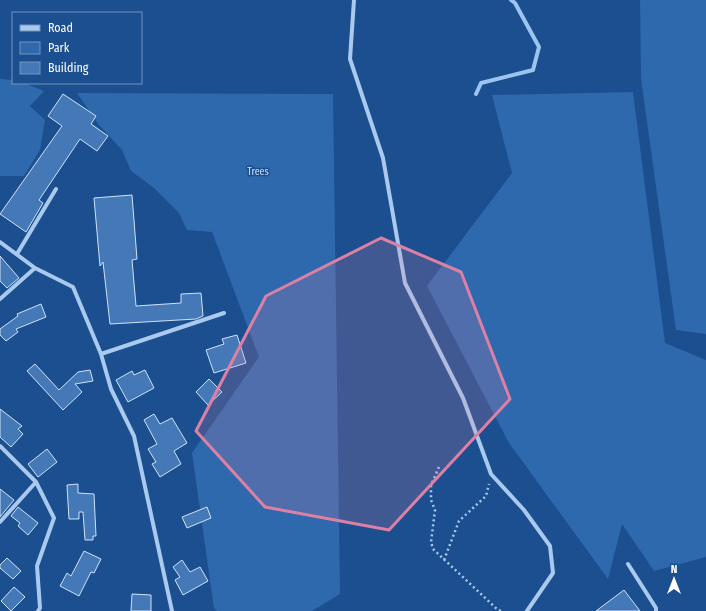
<svg xmlns="http://www.w3.org/2000/svg" width="706" height="611" font-family="'Fira Sans Condensed',sans-serif">
<style>
.green{fill:#2e69ad}
.lines{fill:none;stroke-linecap:round;stroke-linejoin:round}
.stream{stroke:#9cc4f0;stroke-width:4}
.building{fill:#4478b7;stroke:#cfe3fa}
.path{stroke:#a9c9ee;stroke-width:2.5;stroke-dasharray:2 3;stroke-linecap:butt}
.street{stroke:#a9c9ee;stroke-width:4}
.marked{fill:#dd80a5;fill-opacity:0.2;stroke:#dd80a5;stroke-width:3;stroke-linejoin:round}
.labels{text-anchor:middle;stroke-width:3;stroke-linejoin:round;paint-order:stroke}
.park-label{font-size:10px;fill:#cfe3fa;stroke:#1b4f8f}
</style>
<rect width="100%" height="100%" fill="#1b4f8f"/>
<path class="green" d="M640,0h66v334l-30,-4 -35,-251z
M0,79l13,1v3h11l20,8 -14,15 15,14 -5,30 -16,26h-24z
M633,92l32,251 41,17v197l-52,14 -32,-47 -14,55 -99,-136 -82,-157 85,-113 -20,-78z
M77,93l256,1 7,500 -28,17h-95l-3,-3 -22,-155 67,-96 -47,-125 -25,-2 -8,-17 -25,-25 -23,-17 -9,-21 -23,-25z"/>
<g class="lines">
<path class="stream" d="M476,94l5,-11 52,-13 6,-23 -24,-44 -4,-3"/>
</g>
<path class="building" d="M63,94l33,22 -5,8 17,12 -11,15 -17,-12 -41,61 4,3 -17,29 -26,-18 62,-88 -14,-10z
M132,195l5,64 -5,1 4,46 45,-3v-9l20,-1 2,23 -7,3 -86,5 -7,-62 -3,4 -6,-68z
M0,256l19,22 -12,10 -7,-7z
M41,304l5,13 -30,12 2,3 -12,9 -6,-6v-6l18,-13 -1,-2z
M237,335l9,28 -32,10 -8,-23 18,-6 -2,-5z
M35,364l24,26 19,-18 12,-2 3,11 -18,3 7,8 -19,18 -36,-39z
M145,370l9,18 -26,14 -12,-22 16,-9 2,4z
M209,379l13,13 -14,13 -12,-13z
M0,409l22,17 -4,3 5,5 -12,13 -11,-10z
M154,414l6,10 12,-6 15,25 -13,8 7,13 -21,13 -8,-13 4,-2 -8,-13 9,-5 -13,-24z
M47,449l10,13 -19,15 -10,-13z
M78,484v9l16,1 2,42h-3v4h-8l-2,-28h-4v7h-10l-2,-34z
M0,489l14,11 -14,17z
M18,507l20,16 -10,12 -10,-9 2,-3 -9,-7z
M207,507l4,11 -24,10 -5,-11z
M84,551l17,8 -7,14 -3,-1 -12,24 -19,-10 7,-13 4,3z
M7,558l14,13 -8,8 -13,-11v-3z
M182,560l8,12 10,-5 8,14 -25,14 -8,-15 5,-3 -7,-10z
M14,587l11,10 -14,14 -10,-10z
M624,590l16,21h-44z
M132,594l19,1v16h-20z"/>
<g class="lines">
<path class="path" d="M439,467l-8,18v15l4,10 -4,32 2,7 65,61 4,1
M444,560l15,-39 27,-25 3,-12"/>
<path class="street" d="M354,0l-4,59 33,99 22,125 58,115 28,76 33,36 26,36 3,27 -26,38
M0,242l35,26 38,19 28,67 10,35 23,47 38,175
M17,254l39,-65
M0,299l35,-31
M101,354l123,-41
M0,446l36,36 18,36 -17,48 3,42 -2,3
M0,522l36,-40
M628,564l28,44v3"/>
</g>
<path class="marked" d="M381,238l80,34 49,127 -121,131 -124,-23 -69,-76 70,-135z"/>
<g class="labels">
<g class="park-label">
<text x="258" y="175">Trees</text>
</g>
</g>
<rect x="12" y="12" width="130" height="72" fill="#1b4f8f" stroke="#7695bc"/>
<rect x="20" y="25" width="20" height="6" fill="#a9c9ee" stroke="#7695bc"/>
<text x="48" y="32" font-size="12" fill="#ffffff">Road</text>
<rect x="20" y="42" width="20" height="12" fill="#2e69ad" stroke="#7695bc"/>
<text x="48" y="52" font-size="12" fill="#ffffff">Park</text>
<rect x="20" y="62" width="20" height="12" fill="#4478b7" stroke="#7695bc"/>
<text x="48" y="72" font-size="12" fill="#ffffff">Building</text>
<g transform="translate(674 579)" stroke="#1b4f8f" stroke-width="3" paint-order="stroke">
<path d="M0-3L7 15L0 10L-7 15Z" fill="#ffffff"/>
<text y="-6" font-size="11" font-weight="bold" text-anchor="middle" fill="#ffffff">N</text>
</g>
</svg>
